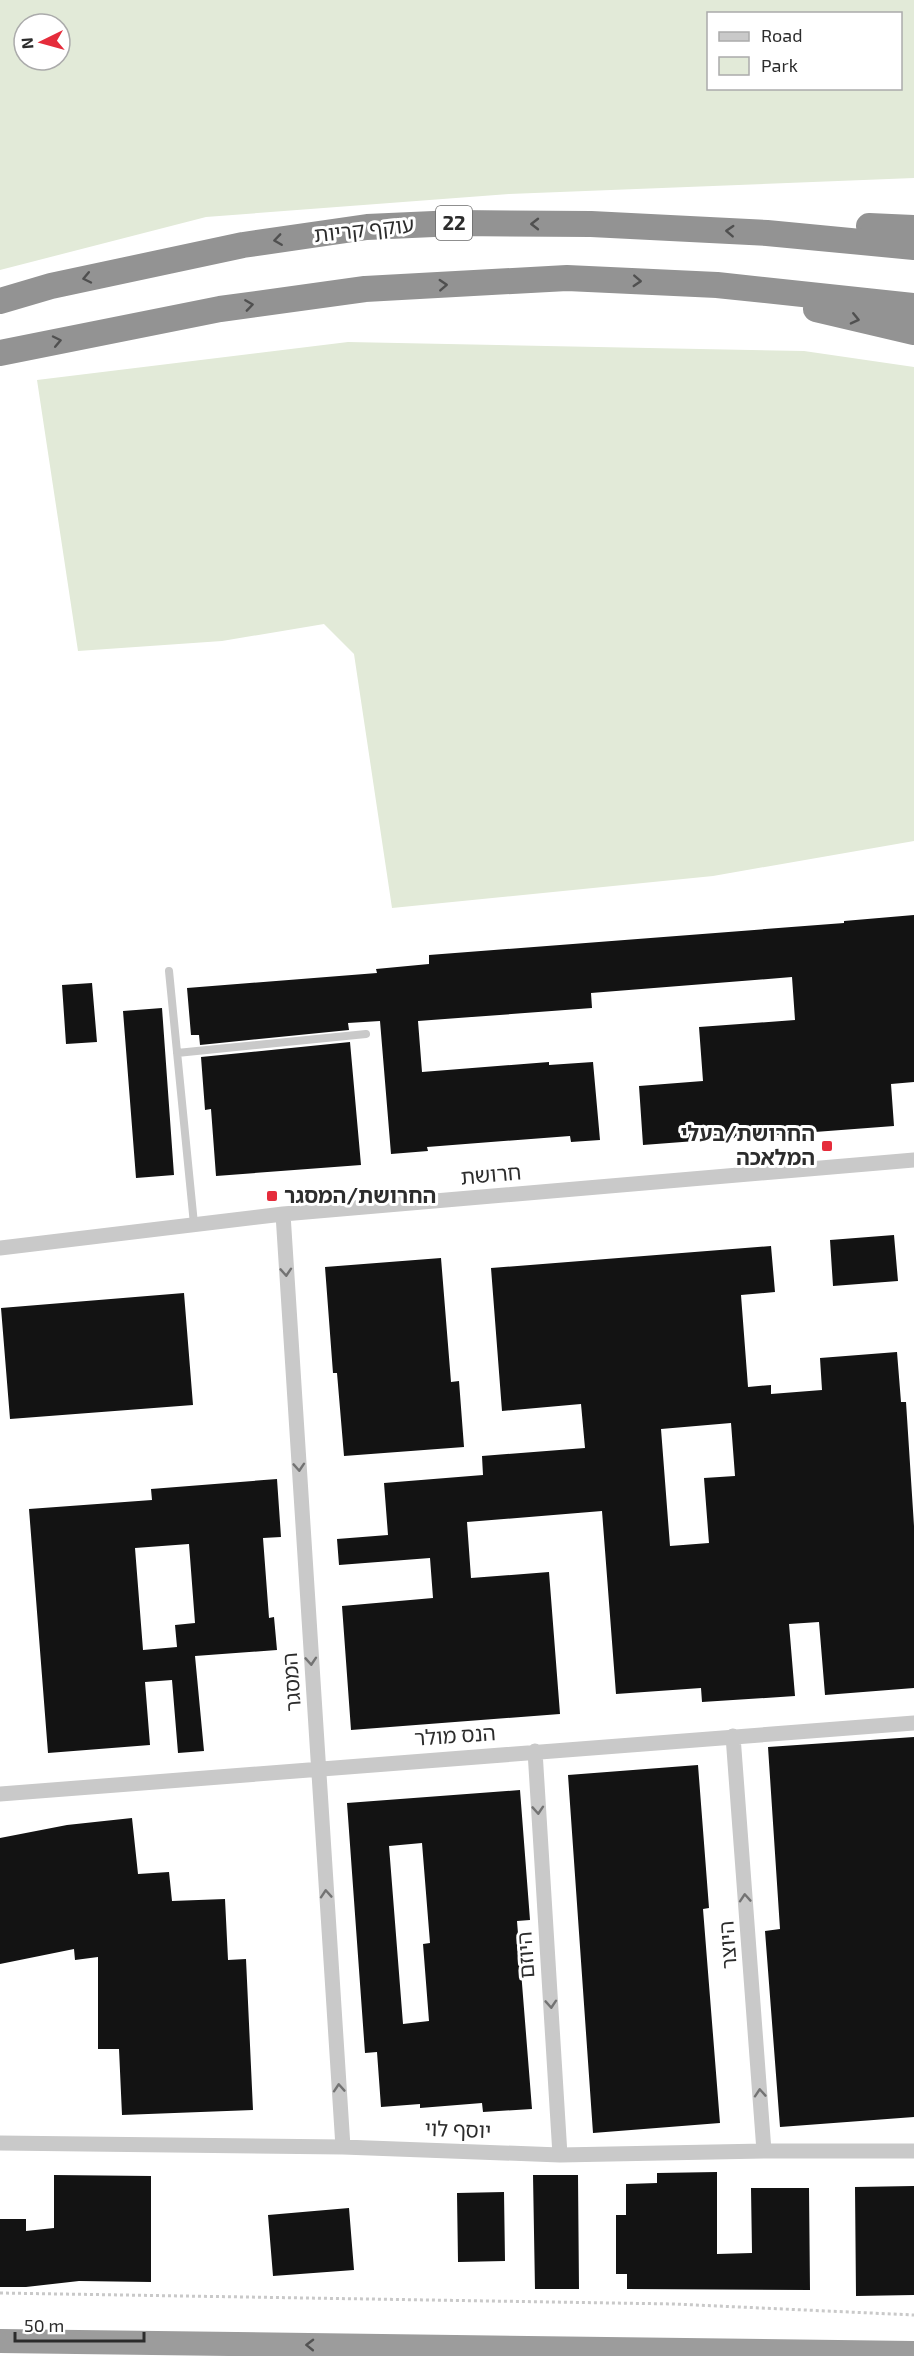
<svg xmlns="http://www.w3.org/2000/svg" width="914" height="2356" font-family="'Exo 2','Noto Sans Hebrew',sans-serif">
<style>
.green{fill:#e2ead8;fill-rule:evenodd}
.building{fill:#131313;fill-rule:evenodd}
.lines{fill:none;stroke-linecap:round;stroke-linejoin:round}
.path{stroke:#c9c9c9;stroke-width:3;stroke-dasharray:3 3;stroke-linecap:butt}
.service{stroke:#c9c9c9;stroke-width:8}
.minor{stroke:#c9c9c9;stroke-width:15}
.trunk{stroke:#9c9c9c;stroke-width:24}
.motorway{stroke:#939393;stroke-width:26}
.oneway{stroke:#505050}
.oneway2{stroke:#737373}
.oneway3{stroke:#535353}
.poi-dot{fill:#e52c3b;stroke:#fff;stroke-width:2}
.labels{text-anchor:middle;stroke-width:6;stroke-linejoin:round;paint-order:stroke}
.shield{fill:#fff;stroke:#6b6b6b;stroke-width:1.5}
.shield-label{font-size:20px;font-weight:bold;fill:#2c2c2c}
.street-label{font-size:21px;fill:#2c2c2c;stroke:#fff}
.poi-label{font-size:21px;font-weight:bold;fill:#2c2c2c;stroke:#fff;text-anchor:end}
</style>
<rect width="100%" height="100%" fill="#fff"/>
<path class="green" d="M0,0h914v178l-405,16 -303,23 -206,53zM708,14h192v74h-192zM24,24h36v36h-36z
M348,342l456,9 110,16v474l-201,35 -321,32 -38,-254 -30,-30 -102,17 -144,10 -41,-271z"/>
<path class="building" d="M914,915v167l-23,2 3,42 -251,19 -4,-59 64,-5 -4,-54 96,-7 -3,-43 -201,16 1,15 -174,13 4,51 127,-10v3l44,-3 7,78 -29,2 -1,-6 -143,11 1,4 -37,3 -11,-133 -32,2 1,7 -149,15 -1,-10h-8l-4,-47 190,-15 -1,-4 53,-5v-9l415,-32v-2z
M92,983l5,59 -31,2 -4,-59z
M162,1008l12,167 -38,3 -13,-167z
M350,1042l11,123 -145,11 -5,-67 -6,1 -4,-53z
M894,1235l4,46 -65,5 -3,-46z
M771,1246l4,46 -34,3 7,92 23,-2v9l51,-4 -2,-32 77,-6 4,50h5l8,124v162l-89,7 -6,-73 -30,2 6,72 -93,6 -1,-14 -85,6 -14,-183 -135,11 4,56 78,-6 11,142 -209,16 -9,-124 91,-8 -3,-40 -91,7 -2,-26 51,-4 -4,-52 99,-8 -1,-19 103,-8 -4,-44 -79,7 -11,-143zM731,1423l4,53 -31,2 5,65 -39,3 -9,-117z
M441,1258l10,124 8,-1 5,66 -120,9 -7,-83h-4l-8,-106z
M184,1293l9,112 -183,14 -9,-111z
M277,1479l4,58 -18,1 6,80 5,-1 3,33 -82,6 9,95 -26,2 -6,-73 -27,2 5,63 -102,8 -19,-244 123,-9 -1,-11zM189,1544l6,79 -20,2 2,22 -34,3 -8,-102z
M914,1737v380l-134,10 -15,-196 15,-2 -12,-182z
M698,1765l11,143 -6,1 17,214 -127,10 -25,-358z
M520,1790l10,130 -13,1 15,188 -49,3 -1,-9 -62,5v-4l-39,3 -4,-55 -12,1 -18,-250zM422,1843l8,100 -7,1 6,77 -26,3 -14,-178z
M132,1818l6,56 31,-2 3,29 53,-2 3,61 18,-1 7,151 -131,5 -3,-66h-21v-92l-23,3 -1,-11 -74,15v-126l67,-13z
M717,2172v82l35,-1 -1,-65h58l1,102 -183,-1v-15h-11v-59h10v-31l31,-1v-10z
M54,2175l97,1v106l-72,-1 -53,6h-26v-68h26v12l28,-3z
M533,2175h45l1,114h-44z
M914,2186v109l-58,1 -1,-109z
M504,2192l1,69 -47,1 -1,-69z
M349,2208l5,62 -81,6 -5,-61z"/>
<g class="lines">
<path class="path" d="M0,2293l674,11 240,11"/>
<path class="service" d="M169,971l25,253
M177,1053l189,-19"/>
<path class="minor" d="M283,1214l60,933
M0,1248l283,-34 631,-54
M733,1736l31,415
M535,1751l25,404
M0,1794l914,-71
M0,2143l343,4 217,8 204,-4h150"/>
<path class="trunk" d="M0,2341l914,12"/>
<path class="motorway" d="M869,226l45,2
M0,301l51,-15 192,-41 124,-18 89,-4 135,1 176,9 147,14
M816,309l98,23
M0,353l220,-44 145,-20 202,-11 150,7 197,21"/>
</g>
<defs><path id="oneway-chevron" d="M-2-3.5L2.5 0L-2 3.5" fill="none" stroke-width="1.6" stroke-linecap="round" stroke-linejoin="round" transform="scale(1.5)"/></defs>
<g class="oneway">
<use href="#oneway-chevron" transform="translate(535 224) rotate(-180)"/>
<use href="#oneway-chevron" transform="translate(730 231) rotate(-177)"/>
<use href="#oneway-chevron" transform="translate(278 240) rotate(172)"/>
<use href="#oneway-chevron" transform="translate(87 278) rotate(168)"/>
<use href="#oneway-chevron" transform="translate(637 281) rotate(3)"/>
<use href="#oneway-chevron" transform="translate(443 285) rotate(-3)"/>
<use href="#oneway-chevron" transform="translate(249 305) rotate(-8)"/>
<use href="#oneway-chevron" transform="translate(855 319) rotate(13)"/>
<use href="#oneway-chevron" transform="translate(57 341) rotate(-12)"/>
</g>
<g class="oneway2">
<use href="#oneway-chevron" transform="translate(286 1272) rotate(86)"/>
<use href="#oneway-chevron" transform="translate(299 1467) rotate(86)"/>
<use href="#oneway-chevron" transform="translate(311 1661) rotate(86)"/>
<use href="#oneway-chevron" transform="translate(538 1810) rotate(86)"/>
<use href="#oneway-chevron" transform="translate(326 1894) rotate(-94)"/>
<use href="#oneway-chevron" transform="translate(745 1898) rotate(-94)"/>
<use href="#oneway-chevron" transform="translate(551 2004) rotate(86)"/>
<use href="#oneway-chevron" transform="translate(339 2088) rotate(-94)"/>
<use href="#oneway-chevron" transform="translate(760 2093) rotate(-94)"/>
</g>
<use class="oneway3" href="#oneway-chevron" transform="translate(310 2345) rotate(-179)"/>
<g class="poi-dot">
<rect x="821" y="1140" width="12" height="12" rx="3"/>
<rect x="266" y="1190" width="12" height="12" rx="3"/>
</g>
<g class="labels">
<rect class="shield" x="436" y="206" width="36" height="34" rx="4.5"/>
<g class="shield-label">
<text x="454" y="230">22</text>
</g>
<g class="street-label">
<text transform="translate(364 230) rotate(-6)" y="7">עוקף קריות</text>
<text transform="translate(491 1175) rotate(-5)" y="7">חרושת</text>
<text transform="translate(292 1682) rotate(-94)" y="7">המסגר</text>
<text transform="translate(455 1736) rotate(-4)" y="7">הנס מולר</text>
<text transform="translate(728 1945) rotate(-94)" y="7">היוצר</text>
<text transform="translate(526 1955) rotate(-94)" y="7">היוזם</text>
<text transform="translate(458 2130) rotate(2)" y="7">יוסף לוי</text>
</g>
<g class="poi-label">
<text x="815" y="1141">החרושת/בעלי<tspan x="815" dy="24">המלאכה</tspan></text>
<text x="284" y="1203" text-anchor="start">החרושת/המסגר</text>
</g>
</g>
<rect x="707" y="12" width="195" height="78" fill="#ffffff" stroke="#ababab" stroke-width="1.5"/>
<rect x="719" y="32" width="30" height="9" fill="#c9c9c9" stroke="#ababab" stroke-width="1.5"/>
<text x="761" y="42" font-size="18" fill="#2c2c2c">Road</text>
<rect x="719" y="57" width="30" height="18" fill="#e2ead8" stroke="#ababab" stroke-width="1.5"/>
<text x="761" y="72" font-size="18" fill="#2c2c2c">Park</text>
<g transform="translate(42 42) rotate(265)"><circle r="28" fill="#ffffff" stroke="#ababab" stroke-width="1.5"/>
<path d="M0-4.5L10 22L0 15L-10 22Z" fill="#e52c3b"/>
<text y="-9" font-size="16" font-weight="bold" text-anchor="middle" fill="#2c2c2c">N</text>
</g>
<path d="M15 2332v9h129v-9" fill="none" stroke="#2c2c2c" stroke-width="3"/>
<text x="24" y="2332" font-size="18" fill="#2c2c2c" stroke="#ffffff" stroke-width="4.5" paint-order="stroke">50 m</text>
</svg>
